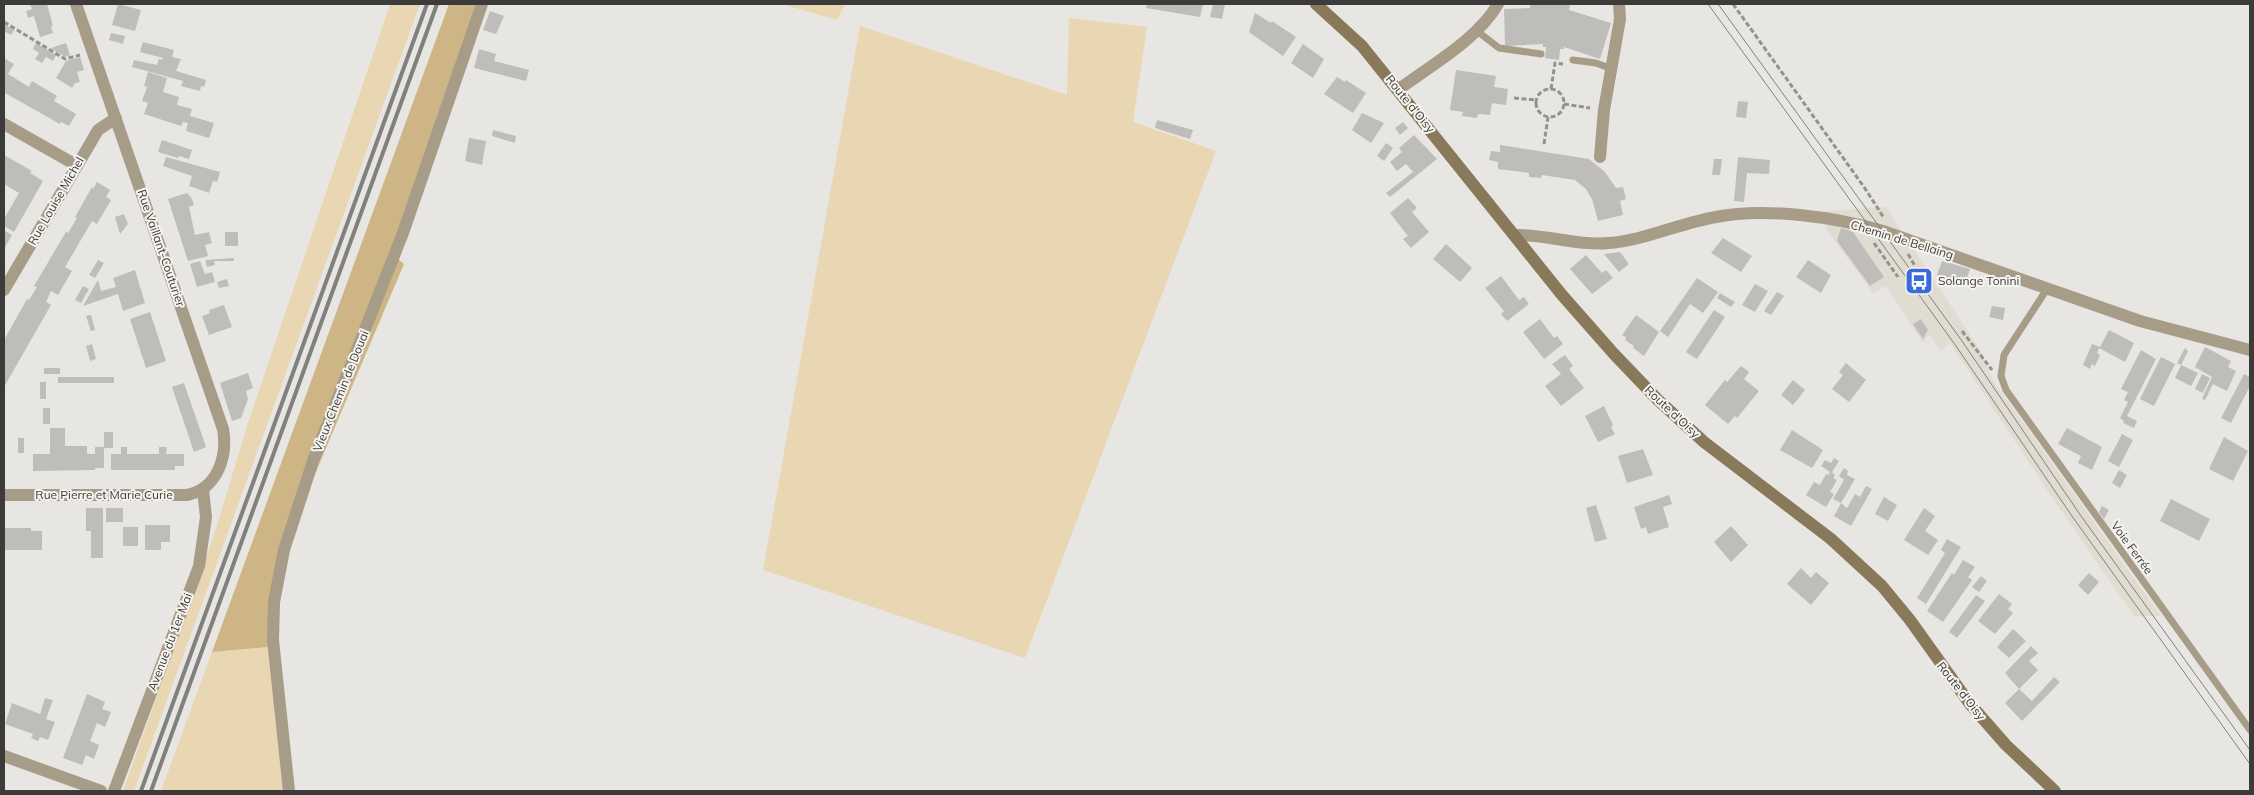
<svg xmlns="http://www.w3.org/2000/svg" width="2254" height="795" font-family="Mulish,sans-serif">
<style>
.built{fill:#e1dcd1}
.green{fill:#e9d6b2}
.forest{fill:#ceb585}
.building{fill:#bfbdb9}
.lines{fill:none;stroke-linecap:round;stroke-linejoin:round}
.path{stroke:#93928f;stroke-width:3;stroke-dasharray:5 2.5;stroke-linecap:butt}
.lane{stroke:#a79c88;stroke-width:7}
.street{stroke:#a79c88;stroke-width:12}
.secondary{stroke:#88795a;stroke-width:12}
.tram{stroke:#81807d;stroke-width:1}
.rail{stroke:#81807d;stroke-width:4}
.labels{text-anchor:middle;stroke-width:4;stroke-linejoin:round;paint-order:stroke}
.street-label{font-size:12px;fill:#3c3b39;stroke:#f6f4ef}
.poi-label{font-size:12px;fill:#3c3b39;stroke:#f6f4ef;text-anchor:start}
</style>
<rect width="100%" height="100%" fill="#e8e6e2"/>
<path class="built" d="M1886,207l92,140 15,33 168,236h-27l-87,-126 -97,-147 -9,8 -12,-17 -6,9 -37,-57 -13,7 -47,-64v-18z"/>
<path class="green" d="M390,4h30l-286,787h-11l92,-259 33,-109z
M782,4h63l-8,16z
M1069,18l78,9 -14,95 83,29 -191,507 -262,-88 97,-544 207,69z
M278,646l17,145h-134l51,-139z"/>
<path class="forest" d="M449,4h27l-84,250 12,10 -89,210 -35,103 -2,69 -66,6z"/>
<path class="building" d="M30,4h17l6,22 -2,1 2,6 -13,4 -6,-21 -6,2 -2,-7 6,-2z
M118,4l23,6 -6,21 -23,-6z
M1147,4h56l-3,13 -54,-9z
M1213,4h12l-3,15 -12,-2z
M1530,4h40l-1,6 42,13 -11,36 -36,-12v2h-4l-1,11 -14,-2 1,-11h-3v-3l-38,2 -1,-37 26,-1z
M490,11l14,5 -8,18 -13,-4z
M1255,13l16,10 1,-2 24,16 -13,19 -34,-24z
M4,24l10,6 -3,5 -7,-4z
M111,33l14,3 -2,8 -14,-4z
M143,42l31,8 -2,7 9,2 -5,12 30,9 -2,7 -3,-1 -1,5 -19,-5 2,-5 -51,-14 2,-7 23,5 2,-6 3,1 1,-2 -23,-6z
M36,43l20,12 -3,6 -7,-4 -4,6 -7,-4 4,-6 -6,-4z
M66,43l4,12 -5,2 -14,-9z
M1303,44l21,15 -11,19 -22,-15z
M479,49l17,5 -2,7 35,9 -3,11 -52,-13z
M80,57l4,13 -7,2 3,10 -5,1 -3,5 -16,-10 10,-17z
M4,58l10,6 -6,10 21,13 3,-6 25,15 -3,5 22,13 -7,12 -8,-4 -1,2 -55,-31z
M1456,70l40,6 -2,11 14,2 -2,16 -14,-2 -2,12 -12,-1 -1,4 -15,-2 1,-4 -13,-2z
M148,72l19,6 -4,14 16,5 -2,8 15,4 -2,7 24,7 -5,15 -23,-7 2,-8 -5,-1 -2,4 -37,-12 4,-11 -6,-2 5,-14 -3,-1z
M1337,77l8,5 1,-2 20,13 -13,20 -29,-19z
M1738,101l10,1 -2,16 -10,-1z
M1362,113l22,10 -13,20 -19,-13z
M1157,120l36,10 -3,9 -35,-11z
M1403,122l5,6 -8,7 -5,-7z
M493,130l23,6 -1,7 -23,-7z
M1414,135l23,24 -47,38 -4,-4 27,-21 -7,-8 -9,7 -7,-9 12,-10 -3,-4z
M469,138l17,3 -4,24 -17,-4z
M162,140l30,10 -3,9 -10,-3 -1,2 -20,-6z
M1386,143l7,5 -9,13 -7,-5z
M1500,145l89,14 16,13 11,16 7,-1 3,12 -6,2 3,14 -25,6 -6,-22 -6,-10 -11,-9 -33,-5 -1,3 -12,-1v-4l-31,-4v-7l-9,-2 2,-9 9,1z
M4,155l28,16 -2,2 13,8 -29,51 -10,-6v-7l15,-26 -15,-9z
M166,157l54,15 -3,10 -4,-1 -4,12 -20,-7 3,-10 -29,-10z
M1738,157l32,3 -1,14 -22,-1 -3,29 -10,-1z
M1714,159h8l-2,16h-8z
M97,182l13,8 -4,7 5,3 -14,24 -5,-3 -27,46 7,4 -14,24 -7,-4 -5,11 5,3 -47,82v-47l23,-41 2,1 8,-13 -3,-1 32,-54 2,1 9,-15 -2,-1 17,-30 1,2z
M187,193l4,4 3,8 -5,2 6,28 14,-3 3,11 -7,2 3,11 -20,5 -20,-62z
M1408,198l9,10 -5,4 17,20 -18,16 -8,-9 5,-3 -18,-23z
M124,214l4,10 -8,10 -5,-17z
M1841,228l12,4 31,45 -14,9 -33,-45z
M4,230l8,5 -8,14z
M225,232h13v14h-13z
M1723,238l29,18 -11,16 -30,-19z
M1446,244l26,24 -12,14 -27,-23z
M1620,252l9,12 -10,8 -15,-18z
M1586,255l16,18 4,-3 7,8 -21,16 -22,-25z
M234,258v3h-20l1,4 -8,2 -1,-4v-3z
M98,260l6,3 -9,15 -6,-3z
M1808,260l23,15 -10,18 -25,-16z
M200,261l5,13 7,-2 3,10 -18,5 -7,-23z
M1942,261l28,8 -5,15 -28,-9z
M135,270l10,33 -22,8 -5,-17 -35,12 15,-26 3,11 15,-4 -3,-9z
M1501,276l18,24 5,-3 5,7 -22,17 -6,-7 3,-3 -19,-23z
M1697,278l21,14 -15,21 -13,-9 -22,33 -8,-6z
M227,279l2,7 -10,2 -2,-6z
M1755,284l13,7 -13,21 -13,-7z
M83,286l6,3 -8,14 -6,-3z
M1777,292l7,4 -13,19 -7,-4z
M1720,293l15,9 -4,5 -14,-9z
M224,305l8,22 -23,8 -7,-19 8,-3 -1,-3z
M1992,306l13,2 -2,12 -14,-3z
M1714,310l11,7 -28,42 -11,-7z
M150,312l16,49 -20,7 -16,-49z
M91,315l4,15 -4,1 -5,-15z
M1636,315l23,17 -15,24 -11,-8 1,-2 -9,-6 1,-3 -4,-2z
M1540,319l14,19 3,-2 6,8 -19,15 -21,-27z
M1921,319l7,11 -5,9 -10,-15z
M2109,330l25,13 -9,19 -26,-14 -2,5 3,2 -5,11 -3,-2 -2,5 -7,-4 9,-21 8,3z
M92,344l4,15 -6,2 -4,-15z
M2205,347l26,14 -3,6 8,4 -9,20 -14,-7 -8,16 -3,-1 10,-22 -17,-10z
M2185,348l3,3 -7,14 -4,-2z
M2141,350l15,9 -29,57 10,5 -3,7 -11,-5 1,-2 -4,-3 8,-16 -4,-2 4,-8 -7,-3z
M1565,355l8,11 -4,3 15,19 -23,18 -16,-20 16,-12 -9,-10z
M2161,357l14,7 -21,42 -14,-7z
M1846,363l20,17 -17,22 -17,-13 11,-14 -4,-3z
M2181,365l17,8 -7,13 -16,-8z
M1741,366l8,6 -5,7 15,12 -22,27 -2,-2 -7,8 -23,-19 20,-25 2,2z
M44,368h16v6h-16z
M248,373l5,15 -7,3 2,8 -7,19 -9,3 -12,-38z
M2202,374l8,4 -7,15 -8,-4z
M2244,374l6,3v9l-19,37 -10,-5z
M58,377h56v6h-56z
M1793,380l12,10 -12,15 -12,-10z
M40,382h6v17h-6z
M184,383l22,64 -12,5 -22,-65z
M1604,406l9,19 -2,2 4,7 -17,8 -13,-26z
M43,408h7v16h-7z
M50,428h15v18h22v8h8v-7h9v-15h9v16h-9v20h-9v2l-62,1v-17h17z
M2067,428l35,19 -10,23 -14,-7 3,-7 -23,-12z
M1792,430l31,20 -11,18 -32,-18z
M2122,434l11,6 -14,27 -11,-6z
M2224,437l24,14 -15,30 -24,-12z
M18,438h6v15h-6z
M121,447h6v7h32v-7h8l-1,7h18v12h-9v4h-64v-16h10z
M1643,449l10,26 -26,8 -9,-27z
M1834,458l5,3 -7,11 3,3 -2,3 4,2 -7,12 4,2 -8,13 -20,-12 8,-13 6,3 6,-11 2,1 2,-3 -9,-6 4,-6 6,3z
M1844,468l4,3 -1,4 8,4 -14,24 6,5 8,-14 5,3 6,-11 6,3 -21,37 -17,-10 7,-13 -8,-4 11,-19 -5,-4z
M2119,470l8,5 -7,13 -8,-5z
M1669,495l3,9 -9,3 6,20 -21,7 -2,-7 -5,2 -7,-22z
M1884,497l13,8 -9,16 -13,-7z
M2171,499l39,20 -11,22 -39,-20z
M1596,505l11,34 -12,3 -9,-34z
M2102,506l7,4 -5,9 -5,-7z
M86,508h17v50h-12v-27h-5z
M106,508h17v14h-17z
M1924,508l11,8 -10,15 13,9 -10,15 -24,-15z
M145,525h25v17h-9v8h-16z
M1731,526l17,19 -17,17 -17,-20z
M123,527h15v19h-15z
M4,528h27v3h11v19h-38z
M1947,539l14,8 -35,57 -9,-6 28,-45 -4,-3z
M1963,560l12,7 -7,10 4,3 -29,42 -16,-11 25,-38 2,2z
M1801,568l10,10 5,-6 13,11 -18,22 -24,-21z
M2089,573l10,9 -11,13 -10,-10z
M1981,576l6,5 -8,11 -7,-5z
M1999,594l13,10 -4,5 5,4 -18,21 -17,-13z
M1976,595l9,6 -28,37 -8,-6z
M2013,629l13,12 -17,17 -12,-11z
M2031,646l7,7 -9,8 9,9 -19,19 -14,-16z
M2054,677l6,5 -38,39 -17,-18 14,-14 13,12z
M87,694l18,8 -3,7 9,3 -6,15 -8,-4 -7,18 9,4 -5,14 -8,-4 -4,10 -19,-7z
M45,698l8,2 -7,19 9,3 -7,18 -8,-3 -2,4 -7,-3 2,-4 -28,-10 7,-21 28,11z"/>
<g class="lines">
<path class="path" d="M1733,4l131,183 20,31
M4,22l61,37 15,-4
M1551,89l4,-26 8,1
M1536 103a14 14 0 1 1 28 0a14 14 0 1 1-28 0Z
M1514,98l22,2
M1564,104l26,4
M1544,144l4,-27
M1874,243l24,34
M1908,254l7,12
M1962,331l30,39"/>
<path class="lane" d="M1477,31l22,17 42,6
M1573,60l23,3 16,6
M2047,289l-43,66 -3,21 5,14 244,340"/>
<path class="street" d="M1398,90c33,-25 79,-50 100,-86
M4,124l72,41
M1600,157l4,-47 16,-91 -1,-15
M1514,235c32,-1 63,11 95,8 37,-3 71,-20 107,-26 49,-10 119,0 167,14l257,90 110,29
M4,290l90,-153 4,-7 18,-12
M4,495h183c30,-6 41,-38 36,-66l-147,-425
M4,756l97,35
M114,791l85,-225 7,-49 -3,-27
M289,791l-16,-151 1,-38 10,-52 29,-89 90,-228 79,-229"/>
<path class="secondary" d="M1316,4l46,42 200,249 52,59 44,46 46,42 127,97 51,47 28,34 60,84 36,41 49,46"/>
<path class="tram" d="M1708,4l248,342 118,173 176,245
M1718,4l244,337 119,175 169,234"/>
<path class="rail" d="M141,791l286,-787
M151,791l286,-787"/>
</g>
<defs>
<symbol id="bus-square" viewBox="-11 -11 22 22"><rect x="-9" y="-9" width="18" height="18" rx="4" fill="#3a6bdb" stroke="#f6f4ef"/><path d="M-5-6H5V4H4V6H2V4H-2V6H-4V4H-5ZM-3.5-4V0h7V-4ZM-3.5 1.2v1.5H-2V1.2ZM2 1.2v1.5H3.5V1.2Z" fill="#fff"/></symbol>
</defs>
<g fill-rule="evenodd">
<use href="#bus-square" x="1903" y="265" width="32" height="32"/>
</g>
<g class="labels">
<g class="street-label">
<text transform="translate(1410 104) rotate(51)" y="4">Route d'Oisy</text>
<text transform="translate(56 201) rotate(-60)" y="4">Rue Louise Michel</text>
<text transform="translate(1902 240) rotate(17)" y="4">Chemin de Bellaing</text>
<text transform="translate(161 248) rotate(71)" y="4">Rue Vaillant-Couturier</text>
<text transform="translate(341 391) rotate(-68)" y="4">Vieux Chemin de Douai</text>
<text transform="translate(1672 412) rotate(43)" y="4">Route d'Oisy</text>
<text x="104" y="499">Rue Pierre et Marie Curie</text>
<text transform="translate(2132 548) rotate(54)" y="4">Voie Ferrée</text>
<text transform="translate(170 642) rotate(-69)" y="4">Avenue du 1er Mai</text>
<text transform="translate(1961 691) rotate(52)" y="4">Route d'Oisy</text>
</g>
<g class="poi-label">
<text x="1938" y="285">Solange Tonini</text>
</g>
</g>
<rect width="2254" height="795" fill="none" stroke="#3c3b39" stroke-width="10"/>
</svg>
